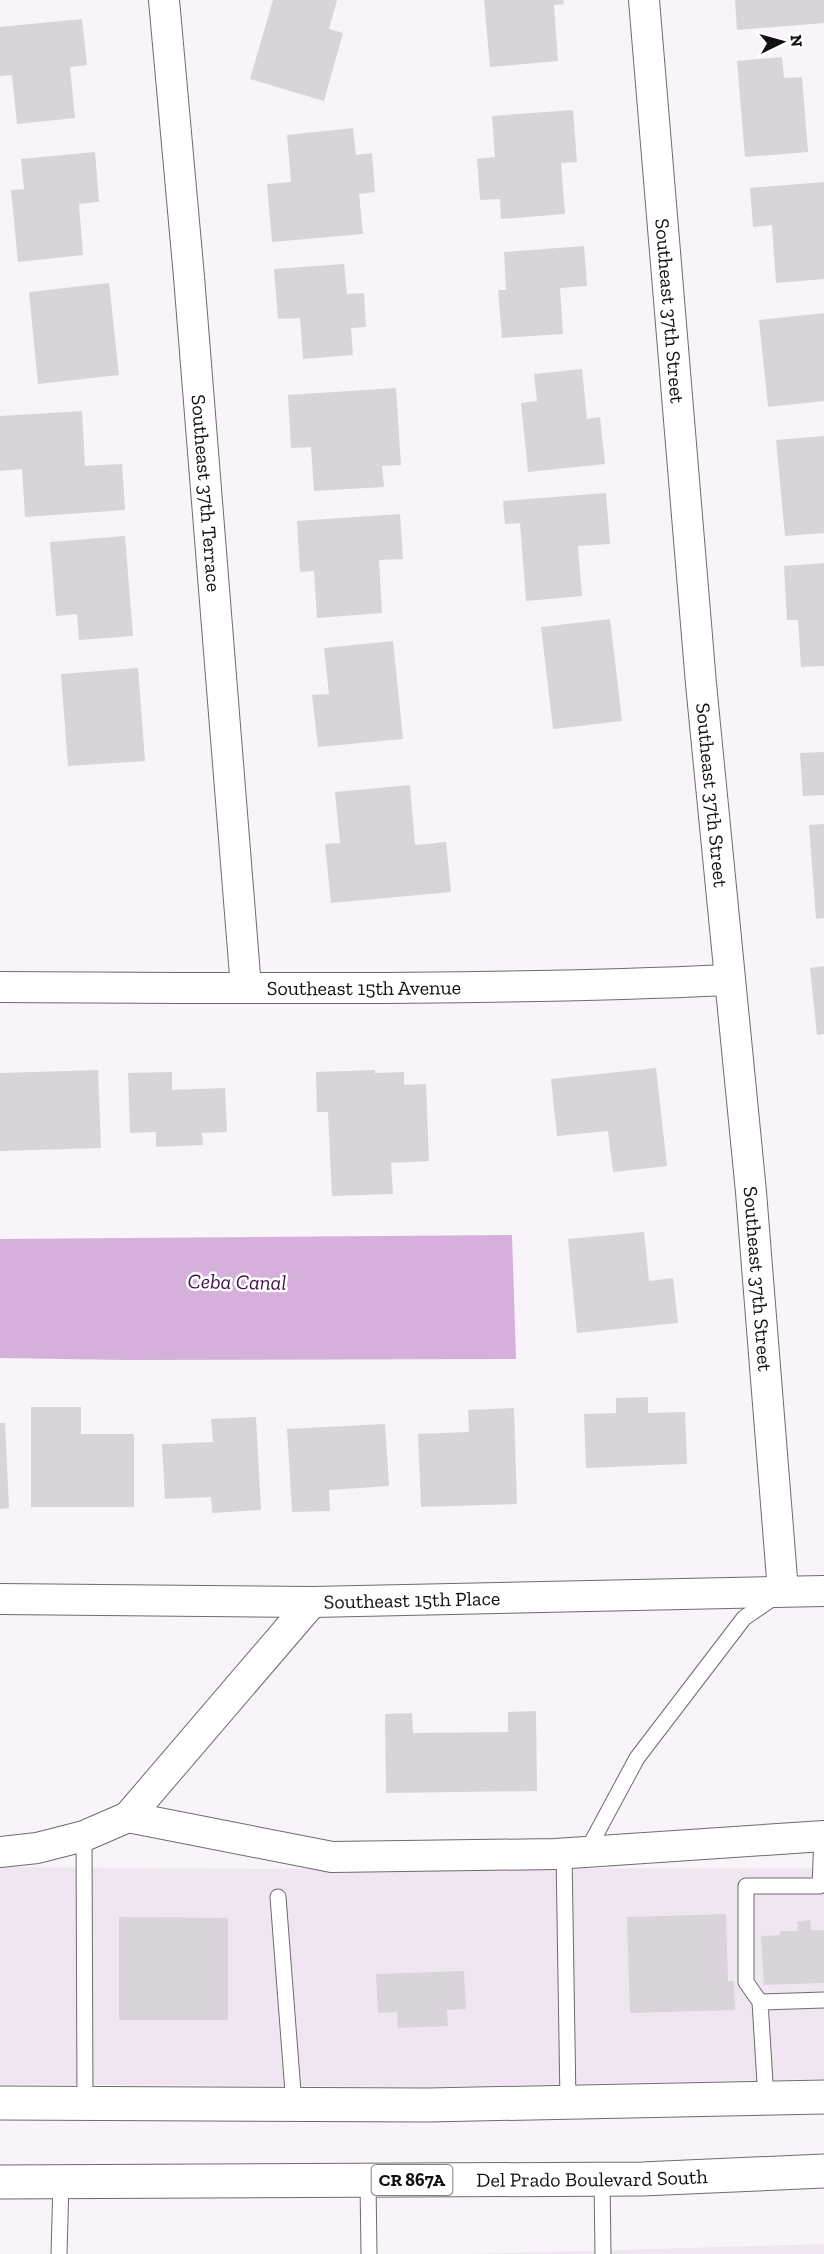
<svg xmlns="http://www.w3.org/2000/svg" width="824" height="2254" font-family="'Zilla Slab',serif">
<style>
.built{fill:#f0e6f1}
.water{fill:#d5b0db}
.building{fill:#d9d4da}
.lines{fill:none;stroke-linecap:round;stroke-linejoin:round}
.service-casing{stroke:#6f6a70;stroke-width:17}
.minor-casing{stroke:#6f6a70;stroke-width:32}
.primary-casing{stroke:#6f6a70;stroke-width:35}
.service{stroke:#fff;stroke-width:15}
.minor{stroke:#fff;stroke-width:30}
.primary{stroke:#fff;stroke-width:33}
.labels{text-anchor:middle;stroke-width:5;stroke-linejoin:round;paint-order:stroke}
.shield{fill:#fff;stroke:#595859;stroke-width:1.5}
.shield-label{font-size:18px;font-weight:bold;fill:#121012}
.street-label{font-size:20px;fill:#121012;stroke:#fff}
.water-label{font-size:21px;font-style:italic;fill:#3f1247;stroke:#fff}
</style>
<rect width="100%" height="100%" fill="#f9f4fa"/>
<path class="built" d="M0,1867l284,2 540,-1v211l-396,8 -428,-3z
M824,2244v10h-356z"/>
<path class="water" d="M512,1235l4,124 -392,1 -124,-2v-119z"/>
<path class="building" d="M273,0h64l-8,29 14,4 -19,68 -74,-22z
M484,0h79l1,4 -10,1 4,56 -68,6z
M735,0h89v23l-87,7z
M82,19l5,46 -17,2 5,51 -58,6 -5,-49 -12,1v-49z
M782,57l2,21 18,-1 6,75 -63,5 -8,-96z
M573,110l4,52 -16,1 4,51 -64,5 -1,-20 -20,1 -3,-41 18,-2 -3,-41z
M353,128l3,27 16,-2 3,39 -16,2 4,40 -91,8 -5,-58 24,-2 -4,-47z
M95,152l4,50 -20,2 4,51 -65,7 -7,-72 13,-1 -3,-30z
M824,182v97l-48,4 -4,-58 -19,2 -3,-39z
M584,246l3,40 -27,2 3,46 -61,4 -4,-48h8l-2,-38z
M344,264l3,30 17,-1 2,34 -15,1 2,27 -50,4 -3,-41 -22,1 -4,-50z
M109,283l10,92 -81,9 -9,-92z
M824,313v88l-56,6 -9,-87z
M582,369l5,50 13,-2 5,47 -77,8 -7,-69 16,-2 -3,-27z
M396,388l5,77 -19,1 2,21 -70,4 -3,-44 -20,1 -3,-53z
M82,411l3,55 37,-2 3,46 -100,7 -3,-48 -22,2v-55z
M824,436v97l-39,3 -9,-96z
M606,493l4,51 -32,2 4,50 -56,5 -6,-78 -15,1 -2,-23z
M400,514l3,45 -24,1 3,53 -65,5 -3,-47 -14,1 -3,-51z
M125,536l8,100 -54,4 -2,-26 -21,2 -6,-74z
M824,563v103l-23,1 -3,-47h-11l-3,-54z
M610,619l12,102 -69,8 -12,-102z
M393,641l10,98 -85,8 -6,-52 17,-1 -5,-46z
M138,668l7,93 -77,5 -7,-92z
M824,752v43l-21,1 -3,-43z
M410,785l5,60 31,-3 5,50 -120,11 -6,-59 15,-1 -5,-51z
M824,824v94l-8,1 -7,-94z
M824,966v68l-7,1 -7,-67z
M656,1068l11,98 -54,6 -5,-41 -51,5 -6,-57z
M98,1070l3,78 -101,3v-78z
M375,1070v3l29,-1v13l22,-1 3,77 -38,2 2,31 -61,2 -4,-84h-11l-1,-40z
M172,1072v18l53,-2 2,44 -25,1 1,12 -47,2v-15l-26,1 -2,-60z
M644,1232l5,49 24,-3 5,45 -101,10 -9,-94z
M648,1397v16l37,-1 2,52 -101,4 -2,-54 32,-1v-15z
M31,1407h50v27h53v73h-103z
M514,1408l3,96 -96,3 -3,-73 51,-2 -1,-22z
M256,1417l5,93 -49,3 -1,-16 -46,2 -3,-55 51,-2 -2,-23z
M0,1423h5l4,85 -9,1z
M385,1424l4,62 -60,4 1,21 -38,1 -5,-83z
M536,1711l1,80 -151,2 -1,-79 27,-1 1,20 95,-1v-20z
M726,1914l2,67h6l1,29 -105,3 -3,-96z
M119,1917l109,1v102h-109z
M810,1920l1,10h13v53l-60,2 -3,-49 19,-1v-4h18l-1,-9z
M464,1971l2,38 -19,1 1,16 -50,2 -1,-16 -19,1 -2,-39z"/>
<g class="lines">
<defs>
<path id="service" d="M84,1836l1,268
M587,1851l50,-93 107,-140 32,-22
M564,1853l4,250
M278,1897l16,208
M760,2002l-14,-20v-96h74l2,-50
M766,2099l-6,-97 64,-2
M602,2179l1,75
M368,2181l1,73
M59,2254l2,-72"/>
<g id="minor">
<path id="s1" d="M164,0l25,277 57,711"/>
<path id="s2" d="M644,0l57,684 50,508 32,399"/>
<path id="s3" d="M0,987c243,1 486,4 729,-7"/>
<path id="s4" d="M0,1599l312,3 512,-11"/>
<path d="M128,1817l204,40 223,-3 269,-18"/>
<path d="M0,1852l37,-4 47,-12 44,-19 184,-215"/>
</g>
<g id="primary">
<path d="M0,2103l428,2 396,-8"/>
<path id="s5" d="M0,2182l642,-3 182,-8"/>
</g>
</defs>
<use href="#service" class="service-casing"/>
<use href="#minor" class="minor-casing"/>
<use href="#primary" class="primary-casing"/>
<use href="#service" class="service"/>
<use href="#minor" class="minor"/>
<use href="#primary" class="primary"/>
</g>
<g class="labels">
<rect class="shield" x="371.5" y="2165" width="81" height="30" rx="4.5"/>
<g class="shield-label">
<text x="412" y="2186">CR 867A</text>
</g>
<g class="street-label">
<text dy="7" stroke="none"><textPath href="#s2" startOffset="312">Southeast 37th Street</textPath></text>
<text dy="7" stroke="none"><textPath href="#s1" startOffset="495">Southeast 37th Terrace</textPath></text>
<text dy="7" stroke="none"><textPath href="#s2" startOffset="798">Southeast 37th Street</textPath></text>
<text dy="7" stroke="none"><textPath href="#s3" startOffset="364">Southeast 15th Avenue</textPath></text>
<text dy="7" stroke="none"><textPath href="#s2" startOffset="1284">Southeast 37th Street</textPath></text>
<text dy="7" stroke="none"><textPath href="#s4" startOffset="412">Southeast 15th Place</textPath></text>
<text dy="7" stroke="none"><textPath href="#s5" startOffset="592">Del Prado Boulevard South</textPath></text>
</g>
<g class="water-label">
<text transform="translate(237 1282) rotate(1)" y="7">Ceba Canal</text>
</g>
</g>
<g transform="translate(782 42) rotate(85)" stroke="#ffffff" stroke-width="4.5" paint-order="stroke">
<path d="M0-4.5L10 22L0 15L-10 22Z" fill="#121012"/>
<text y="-9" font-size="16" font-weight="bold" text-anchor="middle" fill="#121012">N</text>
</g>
</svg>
